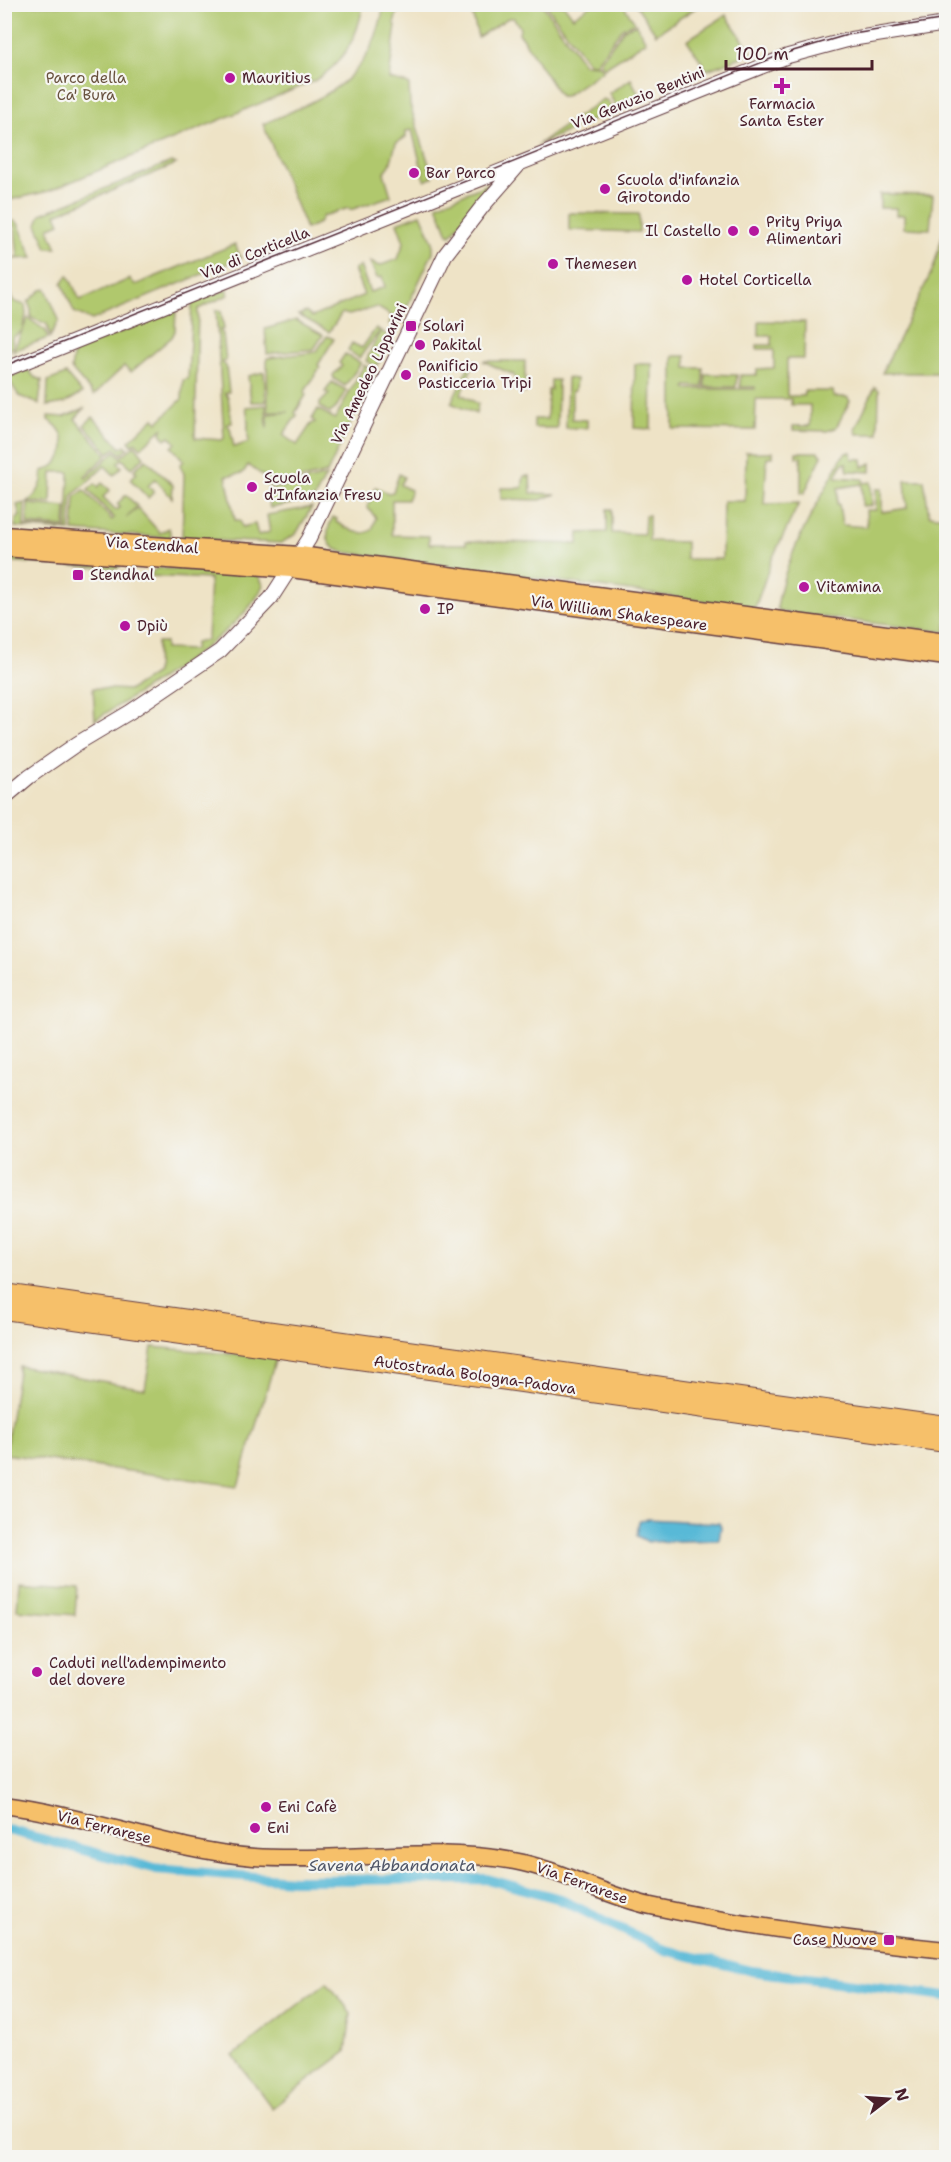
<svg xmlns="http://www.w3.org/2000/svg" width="951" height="2162" font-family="'Shantell Sans',sans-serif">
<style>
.green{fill:#b0c86d;stroke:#7d744c;stroke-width:1.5}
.water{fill:#59b9d7;stroke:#526c81;stroke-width:1.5}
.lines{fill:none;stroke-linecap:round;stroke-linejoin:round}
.canal{stroke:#59b9d7;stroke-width:10}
.tertiary-casing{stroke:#633c42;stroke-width:16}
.primary-casing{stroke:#633c42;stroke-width:19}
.motorway-casing{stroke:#633c42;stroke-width:22}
.tertiary{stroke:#fff;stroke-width:14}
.primary{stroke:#f6c06b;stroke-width:16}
.motorway{stroke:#f6c06b;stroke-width:20}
.tram{stroke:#4a1f2b;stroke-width:1.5}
.poi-dot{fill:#b5179e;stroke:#f6f6f2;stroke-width:2}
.labels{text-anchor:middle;stroke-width:4.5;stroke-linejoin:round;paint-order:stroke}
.park-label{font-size:15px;fill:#69523f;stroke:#f6f6f2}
.poi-label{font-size:15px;fill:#4a1f2b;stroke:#f6f6f2;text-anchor:start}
.street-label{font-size:15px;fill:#4a1f2b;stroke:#f6f6f2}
.water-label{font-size:16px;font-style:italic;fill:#4f5567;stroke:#f6f6f2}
</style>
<rect width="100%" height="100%" fill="#f6f6f2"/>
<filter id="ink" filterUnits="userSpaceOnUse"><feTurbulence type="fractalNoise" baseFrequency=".0167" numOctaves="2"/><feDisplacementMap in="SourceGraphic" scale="12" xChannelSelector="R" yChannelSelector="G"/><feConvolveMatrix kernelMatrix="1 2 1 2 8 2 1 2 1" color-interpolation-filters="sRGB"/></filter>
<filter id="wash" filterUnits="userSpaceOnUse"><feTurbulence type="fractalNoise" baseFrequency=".008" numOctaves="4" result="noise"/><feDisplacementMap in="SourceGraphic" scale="24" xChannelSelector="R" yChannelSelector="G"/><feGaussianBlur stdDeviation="1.35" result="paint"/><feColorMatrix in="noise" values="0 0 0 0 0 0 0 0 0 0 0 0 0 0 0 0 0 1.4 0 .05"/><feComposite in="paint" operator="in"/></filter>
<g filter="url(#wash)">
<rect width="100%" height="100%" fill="#eee3c6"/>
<path class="green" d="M384,4l15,1 -5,19 2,1 -7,54 20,5 1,21 23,72 -8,4 -13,-51 -6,1v6l-10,6 -6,22 -6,8 7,23 -41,14 -1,-2 -26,8 -4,7 -13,6 -43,-105c64,-28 109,-43 121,-120z
M4,5h359c-5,32 -20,59 -49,76l-265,110 -44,10z
M470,5h73l41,59 15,1 4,5 -38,26h-5l-41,-63 1,-5 -6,-10h-6l-30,19z
M546,5h18l9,12 18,-12h32l12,17 -13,6 -26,35 -7,1z
M636,5h64l-44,29z
M726,15l26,38 -45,17 -20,-30z
M636,24l10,17 -42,27 -4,-6 24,-33z
M631,79l9,18 -24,10 -7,-14z
M603,99l5,2 4,10 -75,34z
M171,162l5,2 -120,50 4,9 -12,5 9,20h-10l-10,-24 4,-10z
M493,182l-42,53 -3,-1 -11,-29z
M880,194l53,1 -3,34 -26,-1v-13h-8v-7h-16z
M569,213l70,1v18l-70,-2z
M421,214l12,28v10l-36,76 -8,-4 3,-8 -15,-9 -28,8 -7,-2 -13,19 -31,-17 8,-3 6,5 52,-22 -10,-26 6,-3 10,26 15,-5 -3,-10 -5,1 -7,-16 9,4 19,-7 6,-17 -7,-19z
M15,221l3,2 15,35 -22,1 7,-2 -3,-31 -10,1v-5z
M946,223v150h-64l51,-104z
M235,244l6,14 -5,2 -144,60 -18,-8 -12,-29 6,-8 12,25 50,-21 5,6z
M46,289l13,31 -9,17 -3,-13 -16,-6v-8l-3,-8 13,-12z
M228,289v6l-30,14 -3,129 27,2 2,-2 -8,-128 5,1 3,18 -4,1 3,4 3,27 -4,1 4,4 3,26 -4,1 3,4 4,26 -5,1 3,4 4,19 15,-5c-3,-15 1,-19 -3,-35l20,-2 1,24 1,-15 21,-2h-21l-1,-54 49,-6 11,-16 7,3 -16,26 2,2 -16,26 2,2 -11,18 2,2 -14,20 14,10 14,-21 4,-2 -3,-3 6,-10 17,10 29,-54 11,7 -48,101 -59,14 1,-7 -21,-15 -5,8 -17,3 9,44h5l2,7 13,-3 3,11 12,-3 -3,-17 45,-8 -16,27 -15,9 -99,-4 2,-65 -4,-9 4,-4 -12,-14 4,-4 -6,-7 -5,3 -4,-6 2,-5 -22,20 -6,-6 -3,3 -3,-4 25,-23 4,4 24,-23 1,-19 5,-1 4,-76z
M5,292h4l4,9 12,4 1,10 -4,16 -10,7 1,9 -8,6z
M176,310l-1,21 -3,6 -41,35 -7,-6 -30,29 -23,-26 3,-18z
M28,318l18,13 2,7 -35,13z
M296,320l27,15 -9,14 -47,5 -2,-25z
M759,321l46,1 -1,37h-17v37h17v-5h29l1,6h13l3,4 -14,27 -9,3 -34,-1v-4h17v-21h-19v-6h-35l-1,31 -82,-1v-73h13v12h17v19l-17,-1v3h69v-2h-15v-12h17v-6l17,-1v-19h-17v-4h15v-9h-13z
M376,328l16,10 -16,29 -10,-6 14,-30 -21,27 -11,-8 4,-7 10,5z
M345,354l16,9 -16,23 -11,-7 -1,-4 9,-9 -3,-3z
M475,360l-14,34 17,10 -2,10 -25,-11 20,-42z
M483,361h42v32l-8,-4 -3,-14z
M635,364h17l-1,65 -17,-1z
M29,370l5,7 8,3 -3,24 -20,-8 -11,-17 -1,-2z
M264,372l2,30h-15l-3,-26z
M66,374l16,19 -17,10 -18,3 1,-25z
M705,374l32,1 -1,12h-31z
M567,378l9,1 -1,11 -3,1v28l15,1v8h-21z
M551,380h7l-1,48h-23v-9h13l1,-29h3z
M332,382l14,8 -10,18 -6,5 -10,-6v-4l9,-9 -4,-2z
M875,387l4,3 -1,44h-21l-2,-5z
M85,408l-10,11 32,36 -22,21 1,2 29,-27 6,6 14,-12 9,12 -12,11 -10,-9 -4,4 4,4 -8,8 -9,-9 -33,30 -2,35 -55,-4 1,-7 4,-4 -3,-11 8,-2 -1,23 43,3 2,-57h-17l-1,31 -24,-1c11,-7 17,-20 15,-31 26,-6 30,-39 6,-51v-4l16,1z
M93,417l28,31 4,-3 3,3 -7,6 -6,-6 -6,5 -25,-28z
M746,452h27v5h-6l-3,47 35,-1 -27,56 -17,49 -411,-56c-20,-4 -19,-20 -11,-35l4,2 -1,3c12,6 24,16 36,8l4,-12 -9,-11 9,-20 12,6 5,-1 6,-18 5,3 -4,8 11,5 -4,10h-15v35l37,1v8h37v-3l112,3 1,-11 28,-1v-23h5v24l32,1 1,-19h4v26l37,1v17h36l1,-58h22z
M796,452h22l4,4 -18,38 -3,-1v-36h-5z
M851,452l1,7h10l1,8 8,-4v9l-23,-1 -2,-8 -4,1 -6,13 27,2 1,4 7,-1 1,24h-10v-22l-24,4 -1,16h2l3,21 25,2 -1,-17h10v-21h6v23l25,-4 -2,-28h19l5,35 17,2v115l-165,-20 -4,-4c7,-53 41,-103 65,-151l4,-4z
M146,459l27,26 -1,13 -17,-19 -7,7 6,6 -6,6 -18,-19 7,-6 -3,-3z
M326,476l-12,23 -44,9 -3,-14 2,-4z
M524,476h6l1,17 25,1 -16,6 -39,-1v-11h21z
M102,483l8,7 -7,7 13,13 4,-3 -3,-3 9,-9 11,11 -11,12 12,-10 22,25 9,-5 2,10 -98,-7 2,-34 9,-7 28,30 2,-2 -26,-28 7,-6 3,3z
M28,504l38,3 -1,20 -38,-3z
M4,556l116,8v2l-4,3 -111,-8z
M157,568l96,6 6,2 4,9c-17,46 -126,108 -168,135l-2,-32 37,2 26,-17 1,-31h8v7l29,1 1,-7 12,-3 3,-61 -62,-3z
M152,1347l124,11 -38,128 -233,-32 14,-88 126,23z
M19,1581l58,5 -2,29 -58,-5z
M327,1982l24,31 -5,39 -74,56 -39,-52z"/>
<path class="water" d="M647,1519l72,4 2,4 -2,13 -71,2 -11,-6 2,-15z"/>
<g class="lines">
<path class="canal" d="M4,1829l152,40 136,11 195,-1 70,19 108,52 87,21 194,25"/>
</g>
</g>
<g filter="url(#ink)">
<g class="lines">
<defs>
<path id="tertiary" d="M4,370l784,-314 63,-17 95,-15
M4,798l25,-21 49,-34 52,-31 90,-61 51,-53 38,-59 136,-284 37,-48 35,-40"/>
<path id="primary" d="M4,535l296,20 646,87
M4,548l287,21 655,88
M4,1805c85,11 165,45 250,52 88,6 173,-12 260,4 48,9 90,35 137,45 97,21 197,34 295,44"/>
<path id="motorway" d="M4,1294l942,133
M4,1309l942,133"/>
</defs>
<use href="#tertiary" class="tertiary-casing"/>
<use href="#primary" class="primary-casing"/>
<use href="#motorway" class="motorway-casing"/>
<use href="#tertiary" class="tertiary"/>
<use href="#primary" class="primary"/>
<use href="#motorway" class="motorway"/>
<path class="tram" d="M4,366l779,-312 64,-19 99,-16"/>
</g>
</g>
<g class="poi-dot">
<circle cx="230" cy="78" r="6"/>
<path d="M779 77h6v6h6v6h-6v6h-6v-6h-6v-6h6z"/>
<circle cx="414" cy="173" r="6"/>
<circle cx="605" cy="189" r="6"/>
<circle cx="733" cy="231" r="6"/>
<circle cx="754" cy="231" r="6"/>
<circle cx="553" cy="264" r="6"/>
<circle cx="687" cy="280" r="6"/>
<rect x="405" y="320" width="12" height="12" rx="3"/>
<circle cx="420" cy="345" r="6"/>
<circle cx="406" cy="375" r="6"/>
<circle cx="252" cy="487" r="6"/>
<rect x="72" y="569" width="12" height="12" rx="3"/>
<circle cx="804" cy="587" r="6"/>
<circle cx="425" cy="609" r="6"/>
<circle cx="125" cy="626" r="6"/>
<circle cx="37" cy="1672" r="6"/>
<circle cx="266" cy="1807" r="6"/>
<circle cx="255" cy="1828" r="6"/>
<rect x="883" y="1934" width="12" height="12" rx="3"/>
</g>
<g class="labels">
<g class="park-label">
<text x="86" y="83">Parco della<tspan x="86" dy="17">Ca' Bura</tspan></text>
</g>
<g class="poi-label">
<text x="242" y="83">Mauritius</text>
<text x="782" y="109" text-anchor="middle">Farmacia<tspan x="782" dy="17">Santa Ester</tspan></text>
<text x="426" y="178">Bar Parco</text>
<text x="617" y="185">Scuola d'infanzia<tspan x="617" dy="17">Girotondo</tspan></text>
<text x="766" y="227">Prity Priya<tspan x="766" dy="17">Alimentari</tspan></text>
<text x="721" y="236" text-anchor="end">Il Castello</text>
<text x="565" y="269">Themesen</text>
<text x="699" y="285">Hotel Corticella</text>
<text x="423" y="331">Solari</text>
<text x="432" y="350">Pakital</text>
<text x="418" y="371">Panificio<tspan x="418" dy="17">Pasticceria Tripi</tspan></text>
<text x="264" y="483">Scuola<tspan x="264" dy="17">d'Infanzia Fresu</tspan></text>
<text x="90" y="580">Stendhal</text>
<text x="816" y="592">Vitamina</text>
<text x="437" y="614">IP</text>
<text x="137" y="631">Dpiù</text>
<text x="49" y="1668">Caduti nell'adempimento<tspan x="49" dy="17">del dovere</tspan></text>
<text x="278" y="1812">Eni Cafè</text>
<text x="267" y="1833">Eni</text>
<text x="877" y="1945" text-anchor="end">Case Nuove</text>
</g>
<g class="street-label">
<text transform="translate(638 98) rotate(-22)" y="5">Via Genuzio Bentini</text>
<text transform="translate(255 253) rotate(-22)" y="5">Via di Corticella</text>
<text transform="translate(369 374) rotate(-64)" y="5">Via Amedeo Lipparini</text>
<text transform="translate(152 545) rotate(4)" y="5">Via Stendhal</text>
<text transform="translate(619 613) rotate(8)" y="5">Via William Shakespeare</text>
<text transform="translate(475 1375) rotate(8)" y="5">Autostrada Bologna-Padova</text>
<text transform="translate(104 1827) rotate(14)" y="5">Via Ferrarese</text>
<text transform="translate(582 1883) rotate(20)" y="5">Via Ferrarese</text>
</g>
<g class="water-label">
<text x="392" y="1871">Savena Abbandonata</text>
</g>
</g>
<rect width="951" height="2162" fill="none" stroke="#f6f6f2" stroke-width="24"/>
<g transform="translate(888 2099) rotate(73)" stroke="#f6f6f2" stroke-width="4.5" paint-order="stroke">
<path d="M0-4.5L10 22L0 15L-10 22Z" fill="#4a1f2b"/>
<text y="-9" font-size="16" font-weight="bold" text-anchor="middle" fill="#4a1f2b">N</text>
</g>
<path d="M726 60v9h146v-9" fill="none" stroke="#4a1f2b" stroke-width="3"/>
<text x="735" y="60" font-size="18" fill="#4a1f2b" stroke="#f6f6f2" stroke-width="4.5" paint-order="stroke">100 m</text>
</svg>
